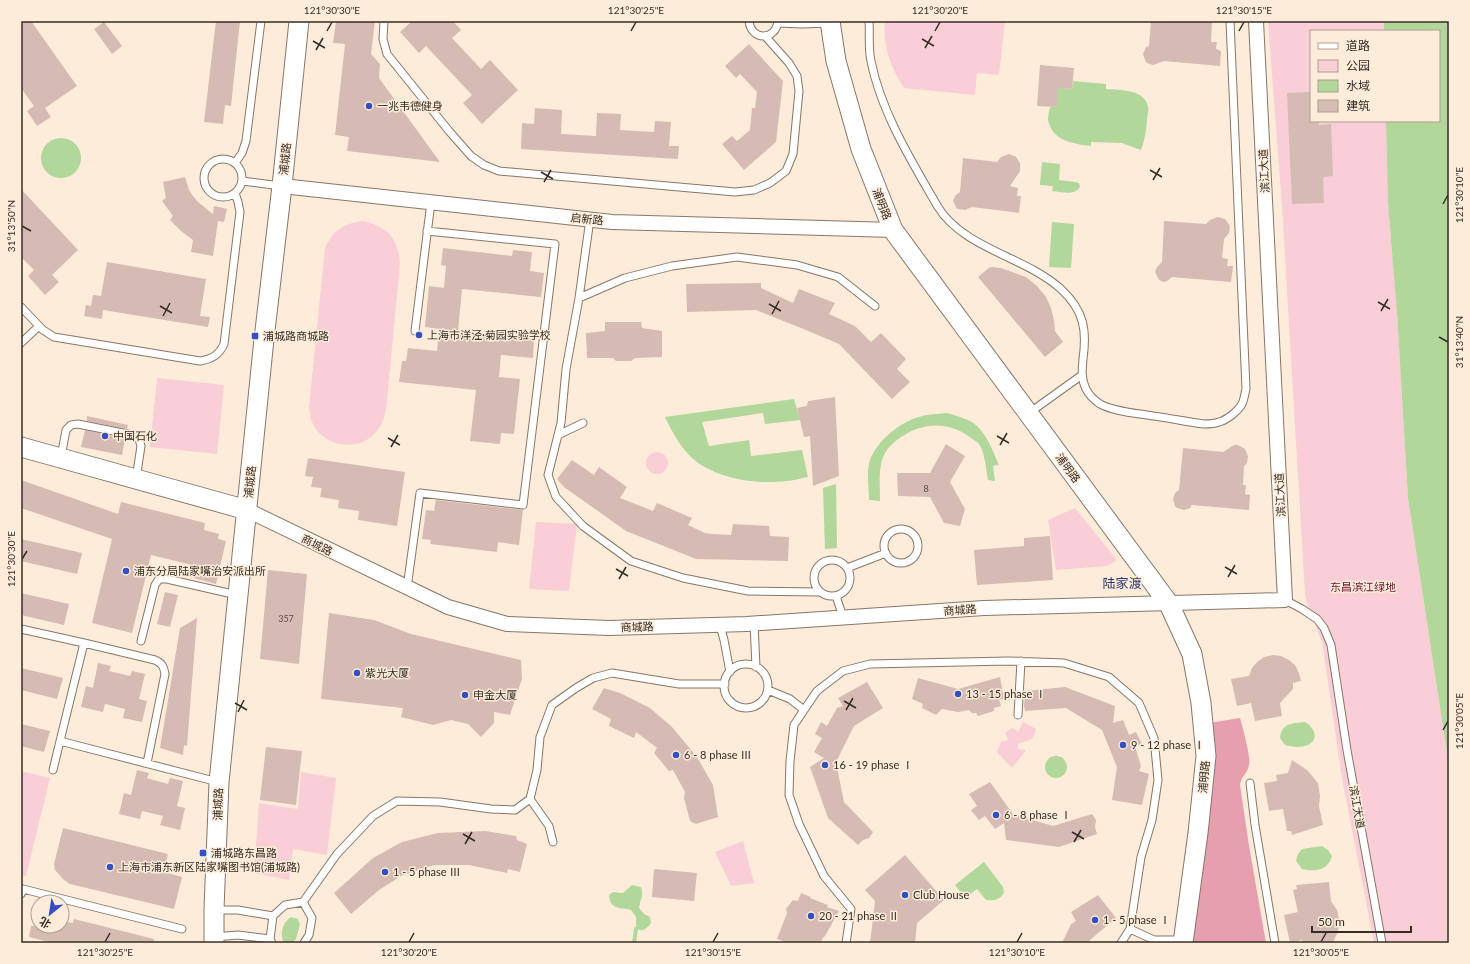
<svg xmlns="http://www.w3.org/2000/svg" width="1470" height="964" font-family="Lato,'Noto Sans SC',sans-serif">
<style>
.green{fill:#f9ced7}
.forest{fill:#e79eae}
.water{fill:#b1d79b}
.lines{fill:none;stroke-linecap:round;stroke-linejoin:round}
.stream{stroke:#b1d79b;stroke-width:4}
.building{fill:#d5bbb4}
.lane-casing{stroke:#877767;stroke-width:9}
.street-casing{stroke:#877767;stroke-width:16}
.secondary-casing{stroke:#877767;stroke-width:21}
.lane{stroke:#fff;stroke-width:7}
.street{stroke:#fff;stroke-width:14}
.secondary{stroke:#fff;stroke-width:19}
.ticks{fill:none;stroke:#342d26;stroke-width:1.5}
.poi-dot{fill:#334fc0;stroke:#feecda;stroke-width:1.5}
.labels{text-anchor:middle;stroke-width:3;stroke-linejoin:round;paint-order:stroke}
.number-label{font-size:9px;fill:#5c504a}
.poi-label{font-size:11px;fill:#342d26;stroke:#feecda;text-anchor:start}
.street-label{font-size:11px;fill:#342d26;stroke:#feecda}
.park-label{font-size:11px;fill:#6c1835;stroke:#feecda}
.quarter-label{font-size:13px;fill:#273871;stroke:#feecda}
.neatline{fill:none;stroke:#342d26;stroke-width:1.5}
.ticks-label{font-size:10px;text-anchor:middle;fill:#342d26}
</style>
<rect width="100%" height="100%" fill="#feecda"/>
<path class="green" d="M885,21h120l-6,54 -22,-2 -2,22 -71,-7c-14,-22 -21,-41 -19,-67z
M1268,21h116v10h-73v90h75l2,82 9,110 11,185 41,268v177h-75l-32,-165 -20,-136 -15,-39 -2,-9 -23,-388z
M363,221c25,6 35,17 37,43l-14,146c-2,9 -4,16 -10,22 -18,22 -57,14 -65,-13 -1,-4 -1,-8 -2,-12l16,-159c9,-18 17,-24 38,-27z
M157,378l67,7 -7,69 -67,-7z
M646 463a11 11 0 1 1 22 0a11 11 0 1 1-22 0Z
M1075,508l42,52 -10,6 -51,4 -8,-50z
M536,522l41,2 -8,67 -40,-2z
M1023,722l13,7c-3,14 -7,10 -18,15v5l8,1 -14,18 -15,-16 4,-10 7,-2 -3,-8 8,-4 5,4z
M21,771l29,7 -24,98 -5,-1z
M301,772l35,6 -9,77 -34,-6 -4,31 -35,-7 5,-70 39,6z
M743,841l11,42 -23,3 -16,-34z"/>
<path class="forest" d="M1240,718c3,11 11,38 9,47 -1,8 -8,11 -9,20l9,61 17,97h-76l19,-220z"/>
<path class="water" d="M1384,21h65v745l-41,-268 -11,-185 -9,-110 -2,-82h53v-90h-55z
M1073,81l33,3v5c14,1 39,0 42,18 1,4 -1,9 -1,13 -1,10 -2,20 -6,30l-19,-7 -31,-1v4c-17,-2 -39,-5 -43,-26 0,-4 1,-9 2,-13h7v-11l-6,-9 21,2z
M41 158a20 20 0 1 1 40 0a20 20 0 1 1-40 0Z
M1042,162l18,2 -1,16 16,2 4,1 1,4c-5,9 -19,5 -28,4l1,-5 -13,-1z
M1052,222l22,2 -3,44 -22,-1z
M794,399l6,21 -35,4 -2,-11 -61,9 7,24 40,-6 2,16 51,-6 6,27c-7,1 -15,4 -22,4 -31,4 -76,-3 -98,-27 -10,-11 -16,-23 -23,-37z
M947,413c7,2 14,4 21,7 17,8 24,29 31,45l-6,1 2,15 -7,-1c-2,-10 -3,-28 -9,-36 -2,-3 -9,-6 -12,-9 -22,-14 -45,-12 -66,2 -7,5 -13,10 -17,18 -6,13 -4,31 -4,46l-11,-1c0,-12 -3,-27 1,-40 7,-19 30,-38 49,-43 9,-3 19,-3 28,-4z
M836,484l1,64 -12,1 -2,-61z
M1305,722c9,5 15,17 3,23 -7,3 -16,2 -23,0l-5,-7c2,-16 12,-14 25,-16z
M1045 767a11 11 0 1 1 22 0a11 11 0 1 1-22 0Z
M1322,846l6,4 4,6c-4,15 -18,16 -30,13l-6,-8 2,-7 4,-5z
M984,862l19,25 1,6c-5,7 -9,8 -18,7l-9,-11 -12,9 -10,-13z
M632,885l9,2c3,9 -1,13 -2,21l5,6 6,3 1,6c-5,6 -7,9 -15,6v-12l-5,-7c-12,-3 -21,0 -22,-15l4,-3 10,1z
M291,917l7,2 2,5 -4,15 -3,4h-7l-3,-2c-3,-9 0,-19 8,-24z"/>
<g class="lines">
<path class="stream" d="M634,943l2,-14"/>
</g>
<path class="building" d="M21,21h10l46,65 -32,22 6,9 -14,9 -10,-15 7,-5 -13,-18z
M216,21h24l-9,85 -6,-1 -2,19 -19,-2z
M336,21h39l-4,33 9,10 -1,14 61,84 -93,-11 2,-14 -14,-2 10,-91 -12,-1z
M412,21h41l8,9 -9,8 29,31 9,-9 28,30 -36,34 -19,-21 9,-8 -46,-49 -7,7 -19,-21z
M1151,21h61l-1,21h6l-1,7 5,2 -1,15 -56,-5 -11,4 -6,-2 -2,-3 -2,-6 3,-7 3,-1z
M104,22l18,24 -10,8 -18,-25z
M749,44l34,37 -7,61 -32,28 -22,-26 10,-8 5,5 13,-11 2,-22h3l2,-16 -17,-18 -4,4 -11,-12z
M1040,65l34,3 -2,21 -14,-1 -1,19 -20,-1z
M1311,92v29h8v4l12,-1 2,52 -10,1 1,26 -32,1 -5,-111z
M535,108l27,2 -1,24 35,2 1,-23 24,1 -1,16 34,2 1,-11 16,1 -2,24h10l-1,13 -157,-10 1,-26 12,1z
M1009,154l7,3 4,6v8l-10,15 8,2 -1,8h4l-2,17 -47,-6 -7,3 -8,-1 -4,-8 2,-5 5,-4 3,-34 34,4 4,-5z
M185,177l4,13 4,6 5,6 15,12 1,-8 13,3 -3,13 -6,-1 -5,35 -22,-4 2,-12 -12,-9 -11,-11 3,-4 -11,-15 4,-3 -3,-16z
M21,189l57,61 -26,25 7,7 -14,13 -17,-19 6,-6 -13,-13z
M1218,217l7,2 5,7 -1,7 -5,6 -2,19 6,1 -1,7h6l-2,16 -59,-5 -5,4 -3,1 -5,-2 -4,-8 2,-5 5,-5 2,-41 42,3 4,-4z
M443,248l69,8 1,-6 19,2 -2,19 14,2 -3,24 -79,-8 -4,42 76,8 -1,19 -32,-3 -2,22 21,2 -6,55 -13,-1 -1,11 -30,-3 6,-51 -77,-8 3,-21h4l2,-13 29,3 2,-22 -14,-2 4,-41 15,2 2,-22 -5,-1z
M107,262l99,17 -6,37 10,1 -2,10 -105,-17 -1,9 -18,-3 2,-11 5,1 2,-11 8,1z
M990,267l11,1 25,9 11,9 9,11 5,11 3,12 1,11 8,11 -18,15 -67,-80z
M761,283v5l32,15 6,-14 36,14 -6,11 26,12 16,16 10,-9 25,26 -9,10 13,13 -18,17 -53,-55 -33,-14 -50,-20 -69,2 -1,-28z
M605,322h36l1,6 20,3v26l-27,1 -4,3h-15l-3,-3h-26l-1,-25 19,-2z
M835,397l4,79 -26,10 -3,-50 -6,1 -7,-29 10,-2 1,-5z
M87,416l41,9 -1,4 -40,-8z
M85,430l40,9 -3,16 -41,-8z
M946,444l19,12 -15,26 15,27 -5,17 -16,-3 -14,-26 -32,-1 -1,-23h33z
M1234,445h4l7,4 3,7 -1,7 -3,3 -1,19h3l-1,9 5,1 -1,15 -57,-5 -2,3 -6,2 -7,-2 -2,-2 -2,-7 2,-6 4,-3 4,-42 40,4z
M308,458l97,14 -8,54 -39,-6 1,-9 -21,-3 1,-8 -19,-3 2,-9 -11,-1 2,-10 -8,-1z
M572,460l22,15 5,-8 28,20 -7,11 33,13 4,-8 35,15 -4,7 17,8 7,1 19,1 2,-11 36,2 1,10 19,1 -1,24 -92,-2 -70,-28 -62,-44 -7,-8z
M21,480l97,34 3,-12 84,21 -1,7 15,4 -1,5 8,2 -10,43 -26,-7 2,-12 -41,-10 -19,78 -40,-10 20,-84 -91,-31z
M436,500l87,10 -4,35 -21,-3 -1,10 -67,-8 1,-4 -9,-1 4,-29 8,1z
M1050,536l3,44 -76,5 -3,-35 50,-4v-8z
M21,539l61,14 -5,21 -56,-13z
M268,570l39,4 -8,90 -39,-5z
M165,592l13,3 -8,32 -13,-3z
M21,593l48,11 -5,21 -43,-10z
M329,613l45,7 37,14 110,26 1,19 -12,36 -16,-3v11l-13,14 -13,-13 -17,-4 -18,5 -32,-8 2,-9 -82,-9z
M197,618l-10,128 -3,-1 -1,10 -23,-7 20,-120z
M1273,655l8,1 8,4 6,5 4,8 2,8 -8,2v6l-13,14 2,13 -27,5 -4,-18 -14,3 -6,-27 18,-3 3,-8 5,-6 7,-5z
M98,663l13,3 -2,5 21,5 2,-5 13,3 -6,25 8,2 -5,21 -19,-4 2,-9 -20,-5 -2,8 -22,-5 5,-21 7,2z
M21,668l42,10 -6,21 -36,-9z
M1000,677l4,22 -5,1 2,6 -7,2v3l-16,5 -2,-3h-4l-3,-3 -11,2 -16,-3 -6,6 -14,-7 1,-4 -11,-5 6,-21 40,11z
M867,682l16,26 -29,18 -18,36 8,40 29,30 -4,6 -6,2 -5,5 -30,-27 -18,-51 14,-9 -10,-6 8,-14 -7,-4 6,-12 6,4 10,-18 6,-2 -5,-8z
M1065,687l50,19 -2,17 10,-3 6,15 7,-3 6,12 -7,2 6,20 -2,5 10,3 -7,31 -30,-5 5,-33 -15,-37 -36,-22 -41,3 -1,-5 1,-15z
M604,688l16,5 30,15 22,19 25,30 16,28 5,32 -22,7 -6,-3 -6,-23 1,-6 -12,-22 -4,1 -15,-18 3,-5 -21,-16 -2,6 -25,-12 2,-7 -19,-10z
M21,724l29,7 -6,21 -23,-6z
M266,747l36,4 -6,54 -36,-5z
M1292,760l15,10 11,13 2,13 -1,10 4,19 -31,10 -1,-4h-4l-4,-22 -14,2 -5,-28 13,-2 -1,-6 12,-2z
M137,770l12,3 -2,5 21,6 2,-6 13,3 -6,25 8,2 -5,22 -20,-5 3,-9 -21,-5 -2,8 -21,-5 5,-21 7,2z
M990,782l23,32 40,12 39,-12 4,6 -1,7 2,7 -38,13 -53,-7 -2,-17 -9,6 -10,-13 -6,4 -8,-10 6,-4 -8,-12z
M63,828l105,26 -4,18 18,5 -8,32 -104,-25 -6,-4 -9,-10 -1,-6z
M485,831l31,5 1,4 10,4 -7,28 -12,-3 -1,4 -38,-8h-35l-33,11 -22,14 -28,24 -17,-21 39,-35 29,-16 36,-9z
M905,855l39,45 -27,23 -2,20h-45l5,-42 -10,-11z
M654,869l43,4 -3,28 -42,-4z
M1329,882l2,19 6,9 3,13 -2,8 -5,12h-30l-1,-3 -12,3 -6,-28 14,-3 -5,-22 4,-1 -1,-4z
M801,893l10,4 -1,1 18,7 -1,2 12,4 -14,25 -3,3 -1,4h-38v-2l-6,-2 10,-26 -1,-4 7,-9 5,1z
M1098,895l18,23 -26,22 -2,3h-26l9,-19 5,-3 -5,-9z
M74,919l80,20v4h-100l-25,-6 2,-11h31v-5l11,2z"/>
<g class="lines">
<defs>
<path id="lane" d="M384,21l-1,18 4,15 62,77 22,25 13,9 15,6 236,21 19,-2 16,-7 16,-12 7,-17 6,-63 -2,-15 -8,-13 -24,-27
M749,21c2,20 27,20 29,0
M869,21c1,13 -1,27 2,40 10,51 41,101 67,146 26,42 89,50 124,83 22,21 25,40 21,69 -1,10 -2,20 3,30 3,6 8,11 14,15 15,8 36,9 53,12 17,2 34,6 51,8 4,0 10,0 15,-2 8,-2 19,-11 23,-18 2,-4 3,-11 4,-15l-16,-368
M778,23l24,1 27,-1
M204 178a19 19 0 1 1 38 0a19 19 0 1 1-38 0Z
M235,163l7,-10 4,-12 15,-120
M242,181l39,5
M590,219l-11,79 -13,71 -5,54 -13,52 8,22 27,29 48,35 52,17 65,13 72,1
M579,298l46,-20 47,-12 65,-9 60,8 41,12 37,29
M21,307l22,23 11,7 146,24c12,-2 19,-6 24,-17l16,-132 -2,-10 -3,-9
M415,331l16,-129
M21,343l18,-17
M1029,413l53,-38
M558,435l25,-12
M61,457l5,-27 5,-5 7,-1 55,11 6,4 2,7 -5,33
M884 546a17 17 0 1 1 34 0a17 17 0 1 1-34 0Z
M814 578a18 18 0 1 1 36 0a18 18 0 1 1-36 0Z
M847,568l39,-15
M407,588l13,-95 103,12 32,-261 -128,-13
M836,596l7,21
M1285,600l17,9 15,10 7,9 7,17 16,105 35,193
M754,623l2,44
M720,625l4,15 6,32
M21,629l63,14
M141,641l14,-56 4,-6h8l70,16
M724 686a22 22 0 1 1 44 0a22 22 0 1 1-44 0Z
M768,690l22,9 14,11 13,-19 26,-20 27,-7 138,-3 56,2 45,14 30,26 15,35 4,42 -6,40 -11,37 -11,72 -9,14
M804,710l-10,15 -4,36 -1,34 10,29 25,52 27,33 -5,34
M1018,715l3,-54
M60,741l24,-98 71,17c7,3 9,7 10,14l-18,89
M53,770l7,-29 158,41
M1250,783l5,42 20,118
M530,799l19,27 4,16
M21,894l2,-5 159,40
M303,902l34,-48 36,-38 24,-15 43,1 51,7 24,1 15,-11 7,-29 3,-33 12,-32 24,-17 17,-10 19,-5 67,11h46
M215,910h23l35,6
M1130,929l24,11h29
M214,937l24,-2 32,4
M272,943l-2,-4 3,-23 12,-11 18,-3 9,16 -3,17 -5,8"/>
<path id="street" d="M282,186l330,36 281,8
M247,510l201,97 59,17 102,4 138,-4 237,-16 301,-8 -29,-579"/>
<path id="secondary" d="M830,21l6,40 25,88 32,81 276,374 23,50 9,49 5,53 -8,77 -15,110
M21,447l226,63
M214,943v-34l5,-127 45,-443 18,-153 17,-165"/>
</defs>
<use href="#lane" class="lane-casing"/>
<use href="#street" class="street-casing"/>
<use href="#secondary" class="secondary-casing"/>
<use href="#lane" class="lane"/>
<use href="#street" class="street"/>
<use href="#secondary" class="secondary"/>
</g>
<path class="ticks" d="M327,31l5,-9M631,31l5,-9M935,31l5,-9M1239,31l5,-9M922,39l12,7M313,41l12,7M925,48l7,-12M316,50l7,-12M1150,170l12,7M541,172l12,7M1153,180l7,-12M544,182l7,-12M1443,204l5,-9M22,226l9,5M1378,302l12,7M769,304l12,7M160,306l12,7M1381,311l7,-12M772,314l7,-13M163,316l7,-13M1439,337l9,5M997,436l12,7M388,438l12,7M1000,445l7,-12M391,447l7,-12M22,559l5,-8M1225,567l12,7M616,569l12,7M1228,577l7,-12M619,579l7,-12M844,701l12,7M235,703l12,7M846,710l7,-12M238,712l6,-12M1443,730l5,-9M1072,832l12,7M463,834l12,7M1074,842l7,-12M465,844l7,-12M105,942l5,-9M409,942l5,-9M713,942l5,-9M1017,942l5,-9M1321,942l5,-9"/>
<g class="poi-dot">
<circle cx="369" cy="106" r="4"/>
<circle cx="419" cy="335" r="4"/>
<rect x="251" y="332" width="8" height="8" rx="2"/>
<circle cx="105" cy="436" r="4"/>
<circle cx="126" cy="571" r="4"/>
<circle cx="357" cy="673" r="4"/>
<circle cx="958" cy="694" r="4"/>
<circle cx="465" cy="695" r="4"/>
<circle cx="1123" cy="745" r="4"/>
<circle cx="676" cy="755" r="4"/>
<circle cx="825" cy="765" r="4"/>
<circle cx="996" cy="815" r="4"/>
<rect x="199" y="849" width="8" height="8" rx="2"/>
<circle cx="110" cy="867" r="4"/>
<circle cx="385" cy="872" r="4"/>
<circle cx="905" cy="895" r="4"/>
<circle cx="811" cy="916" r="4"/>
<circle cx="1095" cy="920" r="4"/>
</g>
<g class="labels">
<g class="number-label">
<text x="926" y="492">8</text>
<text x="286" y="622">357</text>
</g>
<g class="poi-label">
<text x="377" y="110">一兆韦德健身</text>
<text x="427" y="339">上海市洋泾·菊园实验学校</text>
<text x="263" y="340">浦城路商城路</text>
<text x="113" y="440">中国石化</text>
<text x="134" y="575">浦东分局陆家嘴治安派出所</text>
<text x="365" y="677">紫光大厦</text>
<text x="966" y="698">13 - 15 phase Ⅰ</text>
<text x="473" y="699">申金大厦</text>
<text x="1131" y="749">9 - 12 phase Ⅰ</text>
<text x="684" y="759">6 - 8 phase Ⅲ</text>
<text x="833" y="769">16 - 19 phase Ⅰ</text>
<text x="1004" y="819">6 - 8 phase Ⅰ</text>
<text x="211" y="857">浦城路东昌路</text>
<text x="118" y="871">上海市浦东新区陆家嘴图书馆(浦城路)</text>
<text x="393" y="876">1 - 5 phase Ⅲ</text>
<text x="913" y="899">Club House</text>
<text x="819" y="920">20 - 21 phase Ⅱ</text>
<text x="1103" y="924">1 - 5 phase Ⅰ</text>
</g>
<g class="street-label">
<text transform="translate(285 159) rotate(-84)" y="4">浦城路</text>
<text transform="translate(1264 171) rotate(-93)" y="4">滨江大道</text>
<text transform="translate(882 204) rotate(69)" y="4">浦明路</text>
<text transform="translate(587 219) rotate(6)" y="4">启新路</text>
<text transform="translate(1068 468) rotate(54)" y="4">浦明路</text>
<text transform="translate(250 482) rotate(-84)" y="4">浦城路</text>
<text transform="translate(1280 495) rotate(-93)" y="4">滨江大道</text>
<text transform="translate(317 545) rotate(26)" y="4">商城路</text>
<text transform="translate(960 610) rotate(-4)" y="4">商城路</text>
<text transform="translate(637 627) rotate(-2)" y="4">商城路</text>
<text transform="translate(1204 777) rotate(-85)" y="4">浦明路</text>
<text transform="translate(218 804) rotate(-88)" y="4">浦城路</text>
<text transform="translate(1357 807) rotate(80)" y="4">滨江大道</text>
</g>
<g class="park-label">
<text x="1363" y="591">东昌滨江绿地</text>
</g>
<g class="quarter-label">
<text x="1122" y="588">陆家渡</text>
</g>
</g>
<rect width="1470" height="964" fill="none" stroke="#feecda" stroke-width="44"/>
<rect x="1310" y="30" width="130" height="92" fill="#feecda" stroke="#ada092"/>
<rect x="1318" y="43" width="20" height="6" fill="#ffffff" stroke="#ada092"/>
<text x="1346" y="50" font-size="12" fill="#342d26">道路</text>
<rect x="1318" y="60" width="20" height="12" fill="#f9ced7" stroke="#ada092"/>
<text x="1346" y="70" font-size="12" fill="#342d26">公园</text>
<rect x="1318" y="80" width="20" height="12" fill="#b1d79b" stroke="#ada092"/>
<text x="1346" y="90" font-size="12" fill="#342d26">水域</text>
<rect x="1318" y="100" width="20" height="12" fill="#d5bbb4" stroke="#ada092"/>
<text x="1346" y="110" font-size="12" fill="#342d26">建筑</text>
<g transform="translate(50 914) rotate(210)"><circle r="19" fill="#feecda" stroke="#ada092"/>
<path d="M0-3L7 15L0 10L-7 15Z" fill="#334fc0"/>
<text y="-6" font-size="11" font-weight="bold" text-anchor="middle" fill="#342d26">北</text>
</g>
<path d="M1312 926v6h99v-6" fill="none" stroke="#342d26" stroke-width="2"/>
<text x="1318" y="926" font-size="12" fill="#342d26" stroke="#feecda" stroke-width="3" paint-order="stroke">50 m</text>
<rect x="22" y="22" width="1426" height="920" class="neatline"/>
<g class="ticks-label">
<text x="332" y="14">121°30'30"E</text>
<text x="636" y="14">121°30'25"E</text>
<text x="940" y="14">121°30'20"E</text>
<text x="1244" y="14">121°30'15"E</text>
<text transform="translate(1459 195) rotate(-90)" y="4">121°30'10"E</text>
<text transform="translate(11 226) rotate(-90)" y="4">31°13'50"N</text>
<text transform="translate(1459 342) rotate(-90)" y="4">31°13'40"N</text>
<text transform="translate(11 559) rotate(-90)" y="4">121°30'30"E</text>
<text transform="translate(1459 721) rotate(-90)" y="4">121°30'05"E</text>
<text x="105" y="956">121°30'25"E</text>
<text x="409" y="956">121°30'20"E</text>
<text x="713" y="956">121°30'15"E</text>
<text x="1017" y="956">121°30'10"E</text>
<text x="1321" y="956">121°30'05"E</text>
</g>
</svg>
